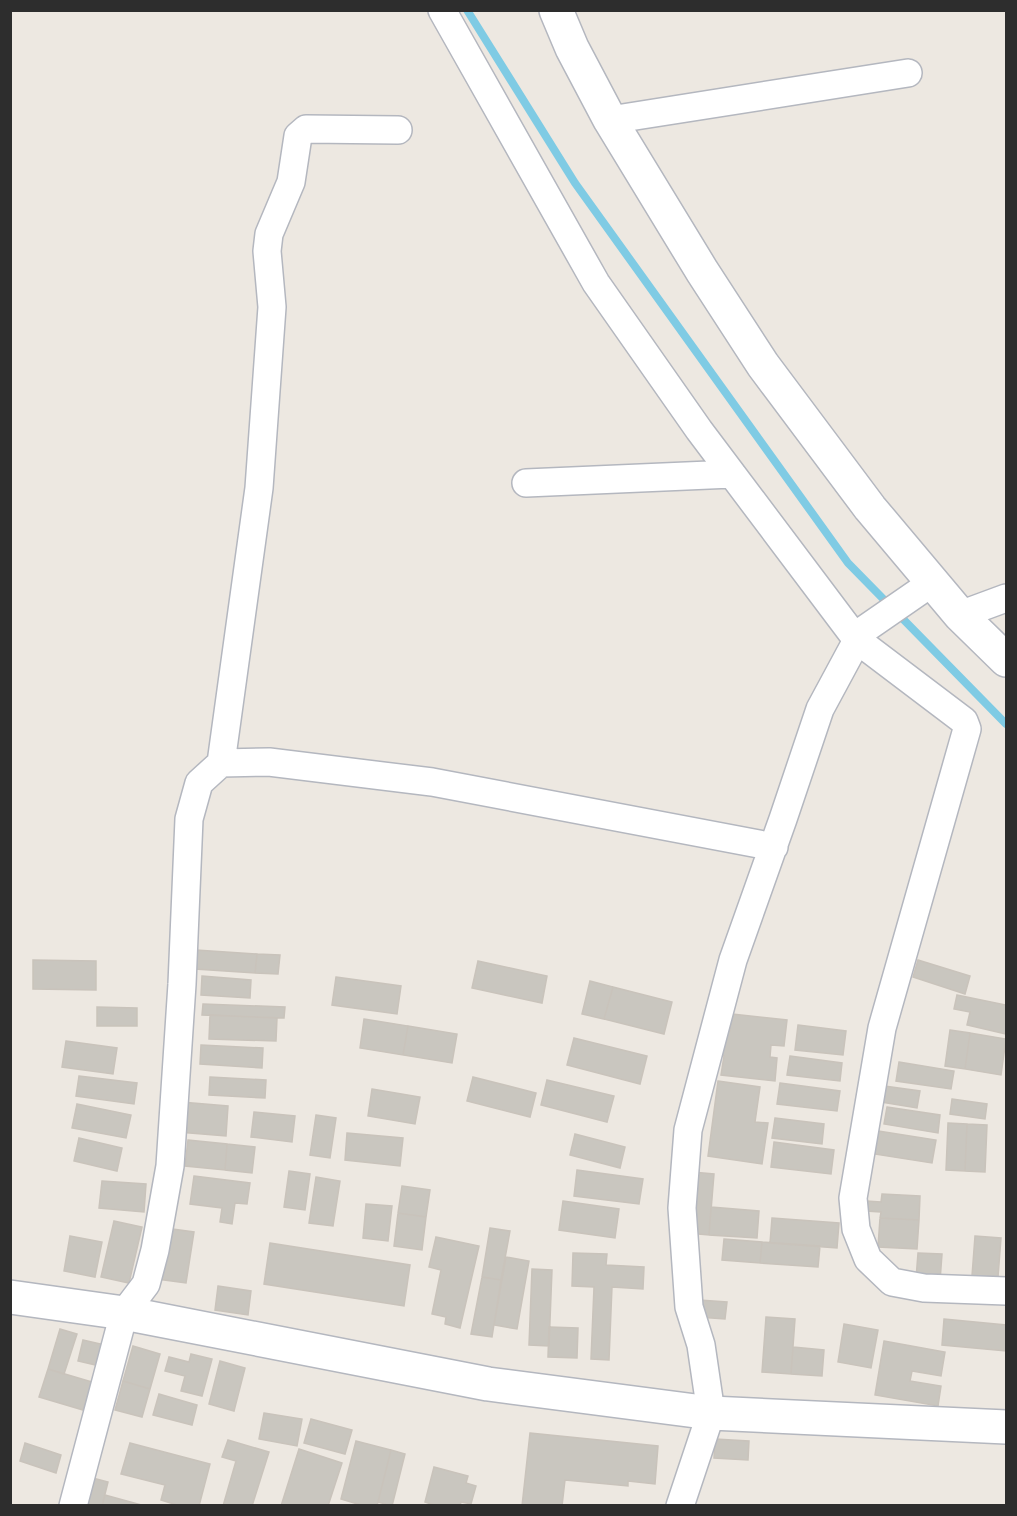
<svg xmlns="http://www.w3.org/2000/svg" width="1017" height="1516" font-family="'Fira Sans Condensed',sans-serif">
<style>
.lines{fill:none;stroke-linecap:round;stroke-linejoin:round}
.stream{stroke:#7fcbe4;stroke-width:8}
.building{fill:#c9c6bf;stroke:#c9c3bb;stroke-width:1.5}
.street-casing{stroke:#b4b7bf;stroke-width:30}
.secondary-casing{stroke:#b4b7bf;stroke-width:36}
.street{stroke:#fff;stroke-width:27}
.secondary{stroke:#fff;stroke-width:33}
</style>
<rect width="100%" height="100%" fill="#ede8e1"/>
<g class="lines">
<path class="stream" d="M467,10l108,173 273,380 158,161"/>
</g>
<path class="building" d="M196,950l61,4 -2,19 -60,-4z
M257,954l23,1 -2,19 -23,-1z
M33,960l63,1v29l-63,-1z
M918,960l52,16 -5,18 -52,-17z
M478,961l69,15 -5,27 -70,-15z
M202,976l49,4 -1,18 -49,-3z
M336,977l65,9 -4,28 -65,-9z
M590,981l23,6 -9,32 -22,-5z
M613,987l59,15 -8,32 -60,-15z
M957,995l49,10v29l-39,-9 3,-13 -16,-3z
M203,1004l82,3 -1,11 -82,-3z
M97,1007l40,1v18h-40z
M732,1014l55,6 -3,26 -13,-1 -1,12 7,1 -2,23 -54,-6 3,-19 -7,-1 3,-25 10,1z
M210,1015l67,3 -1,23 -67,-2z
M364,1019l44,7 -5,29 -43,-7z
M798,1025l48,6 -3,24 -48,-5z
M408,1026l49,8 -5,29 -49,-8z
M950,1030l20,3 -5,36 -20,-3z
M970,1033l36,6 -5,36 -36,-6z
M574,1038l73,18 -7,28 -73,-19z
M66,1041l51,7 -4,26 -51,-7z
M201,1045l62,3 -1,20 -62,-4z
M790,1056l52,7 -2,18 -53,-6z
M899,1062l55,9 -3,18 -55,-8z
M79,1076l58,7 -3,21 -58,-8z
M210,1077l56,3 -1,18 -56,-3z
M473,1077l63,16 -6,24 -63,-16z
M547,1080l67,16 -7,26 -66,-17z
M718,1081l42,6 -5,35 13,1 -6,41 -54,-8z
M780,1083l60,8 -3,20 -60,-7z
M877,1085l43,6 -3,17 -43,-7z
M372,1089l48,8 -5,27 -47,-8z
M952,1099l35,5 -2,15 -35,-5z
M181,1102l47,4 -2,30 -48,-4z
M77,1104l54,11 -5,23 -54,-10z
M887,1107l53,8 -2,18 -54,-9z
M254,1112l41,4 -3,26 -41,-5z
M316,1115l20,3 -6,40 -20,-3z
M775,1118l49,6 -2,20 -50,-6z
M948,1123l19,1 -2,47 -19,-1z
M967,1124l20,1 -2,47 -20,-1z
M872,1130l64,10 -4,23 -64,-10z
M347,1133l56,5 -3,28 -55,-6z
M575,1134l50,13 -5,21 -50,-13z
M79,1138l43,10 -5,23 -43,-10z
M188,1140l39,4 -2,26 -40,-4z
M774,1142l60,8 -3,24 -60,-7z
M227,1144l28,3 -3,26 -27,-3z
M577,1170l66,9 -4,25 -65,-8z
M289,1171l21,3 -5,36 -21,-3z
M692,1172l22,2 -5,61 -22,-2z
M194,1176l56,7 -3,21 -12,-1 -3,21 -12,-2 2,-14 -32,-4z
M316,1177l24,4 -7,45 -24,-3z
M102,1181l44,3 -2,28 -45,-4z
M402,1186l28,4 -4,27 -28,-4z
M882,1194l38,2 -1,24 -39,-2 1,-6 -15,-1 1,-10 14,1z
M563,1201l56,8 -4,29 -56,-8z
M366,1204l26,2 -4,35 -25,-3z
M711,1207l48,4 -2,27 -48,-3z
M398,1213l28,4 -4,33 -28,-4z
M772,1218l67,5 -2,25 -67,-5z
M880,1218l39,2 -2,29 -39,-2z
M114,1221l28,6 -13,56 -28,-6z
M165,1228l29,4 -8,51 -29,-4z
M490,1228l20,3 -9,49 -19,-3z
M70,1236l32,6 -7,35 -31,-6z
M975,1236l26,2 -3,39 -26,-1z
M436,1237l43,9 -19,82 -15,-4 1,-7 -14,-3 9,-44 -12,-3z
M724,1239l38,3 -2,21 -38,-3z
M762,1242l58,4 -2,21 -58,-4z
M270,1243l140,22 -6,41 -140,-22z
M573,1253l34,1 -1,11 38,2 -1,22 -31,-2 -3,73 -18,-1 3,-72 -22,-1z
M918,1253l24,1 -2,27 -24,-2z
M506,1257l23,4 -12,68 -23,-4z
M532,1269l20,1 -3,76 -20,-1z
M482,1277l19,3 -9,57 -21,-3z
M218,1286l33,5 -3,24 -33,-5z
M699,1300l28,2 -2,17 -27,-2z
M766,1317l29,2 -4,55 -29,-2z
M944,1319l62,6v26l-64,-6z
M844,1324l34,6 -7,38 -33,-6z
M549,1327l29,1 -1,30 -29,-1z
M60,1329l17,5 -13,40 -16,-5z
M83,1340l22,5 -5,21 -22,-5z
M884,1341l61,11 -4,24 -29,-5 -2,10 31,5 -3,20 -63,-11z
M133,1346l27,8 -10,35 -27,-8z
M793,1347l31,3 -2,26 -31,-2z
M191,1354l21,5 -10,37 -21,-5 4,-15 -20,-5 4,-14 20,5z
M220,1361l25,7 -11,43 -25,-7z
M48,1369l44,13 -9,28 -44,-13z
M123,1381l27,8 -8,28 -27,-7z
M159,1394l38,11 -5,20 -39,-10z
M264,1413l38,6 -5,27 -38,-7z
M311,1419l41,11 -7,24 -41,-11z
M530,1433l128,13 -3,38 -27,-3v5l-63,-6 -3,26h-40z
M715,1439l34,2 -1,19 -34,-2z
M228,1440l41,12 -17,54h-29l13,-45 -14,-4z
M356,1441l35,9 -14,56h-13l-23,-7z
M25,1443l36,12 -5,18 -36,-12z
M130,1443l80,21 -11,42h-19l-19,-6 4,-15 -44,-11z
M299,1449l43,14 -14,43h-47z
M391,1450l14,4 -13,52 -14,-4z
M434,1467l34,9 -2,7 10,3 -5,18 -10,-2 -1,4h-23l-12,-4z
M89,1477l19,5 -6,24h-21z
M105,1495l40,11h-43z"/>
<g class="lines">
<defs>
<path id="street" d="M442,10l154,273 103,147 158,210 107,81 3,8 -2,7 -83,292 -29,170 3,31 12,30 24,23 32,6 82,3
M610,120l298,-47
M526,483l206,-9
M960,615l46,-17
M221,763l38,-275 13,-181 -5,-56 2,-17 22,-52 7,-46 8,-7 92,1
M73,1506l51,-193 22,-29 9,-34 15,-84 12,-182 7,-165 10,-36 22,-20 48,-1 163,20 342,65
M680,1506l31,-93 -10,-68 -12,-38 -7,-99 6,-78 45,-170 50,-141 37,-110 42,-78 71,-49"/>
<path id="secondary" d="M556,10l16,38 38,72 92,151 61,94 107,143 90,107 46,45
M10,1297l114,16 364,71 223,29 295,14"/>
</defs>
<use href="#street" class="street-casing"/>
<use href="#secondary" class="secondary-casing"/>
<use href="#street" class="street"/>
<use href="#secondary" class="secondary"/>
</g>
<rect width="1017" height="1516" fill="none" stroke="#2d2d2d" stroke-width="24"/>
</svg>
